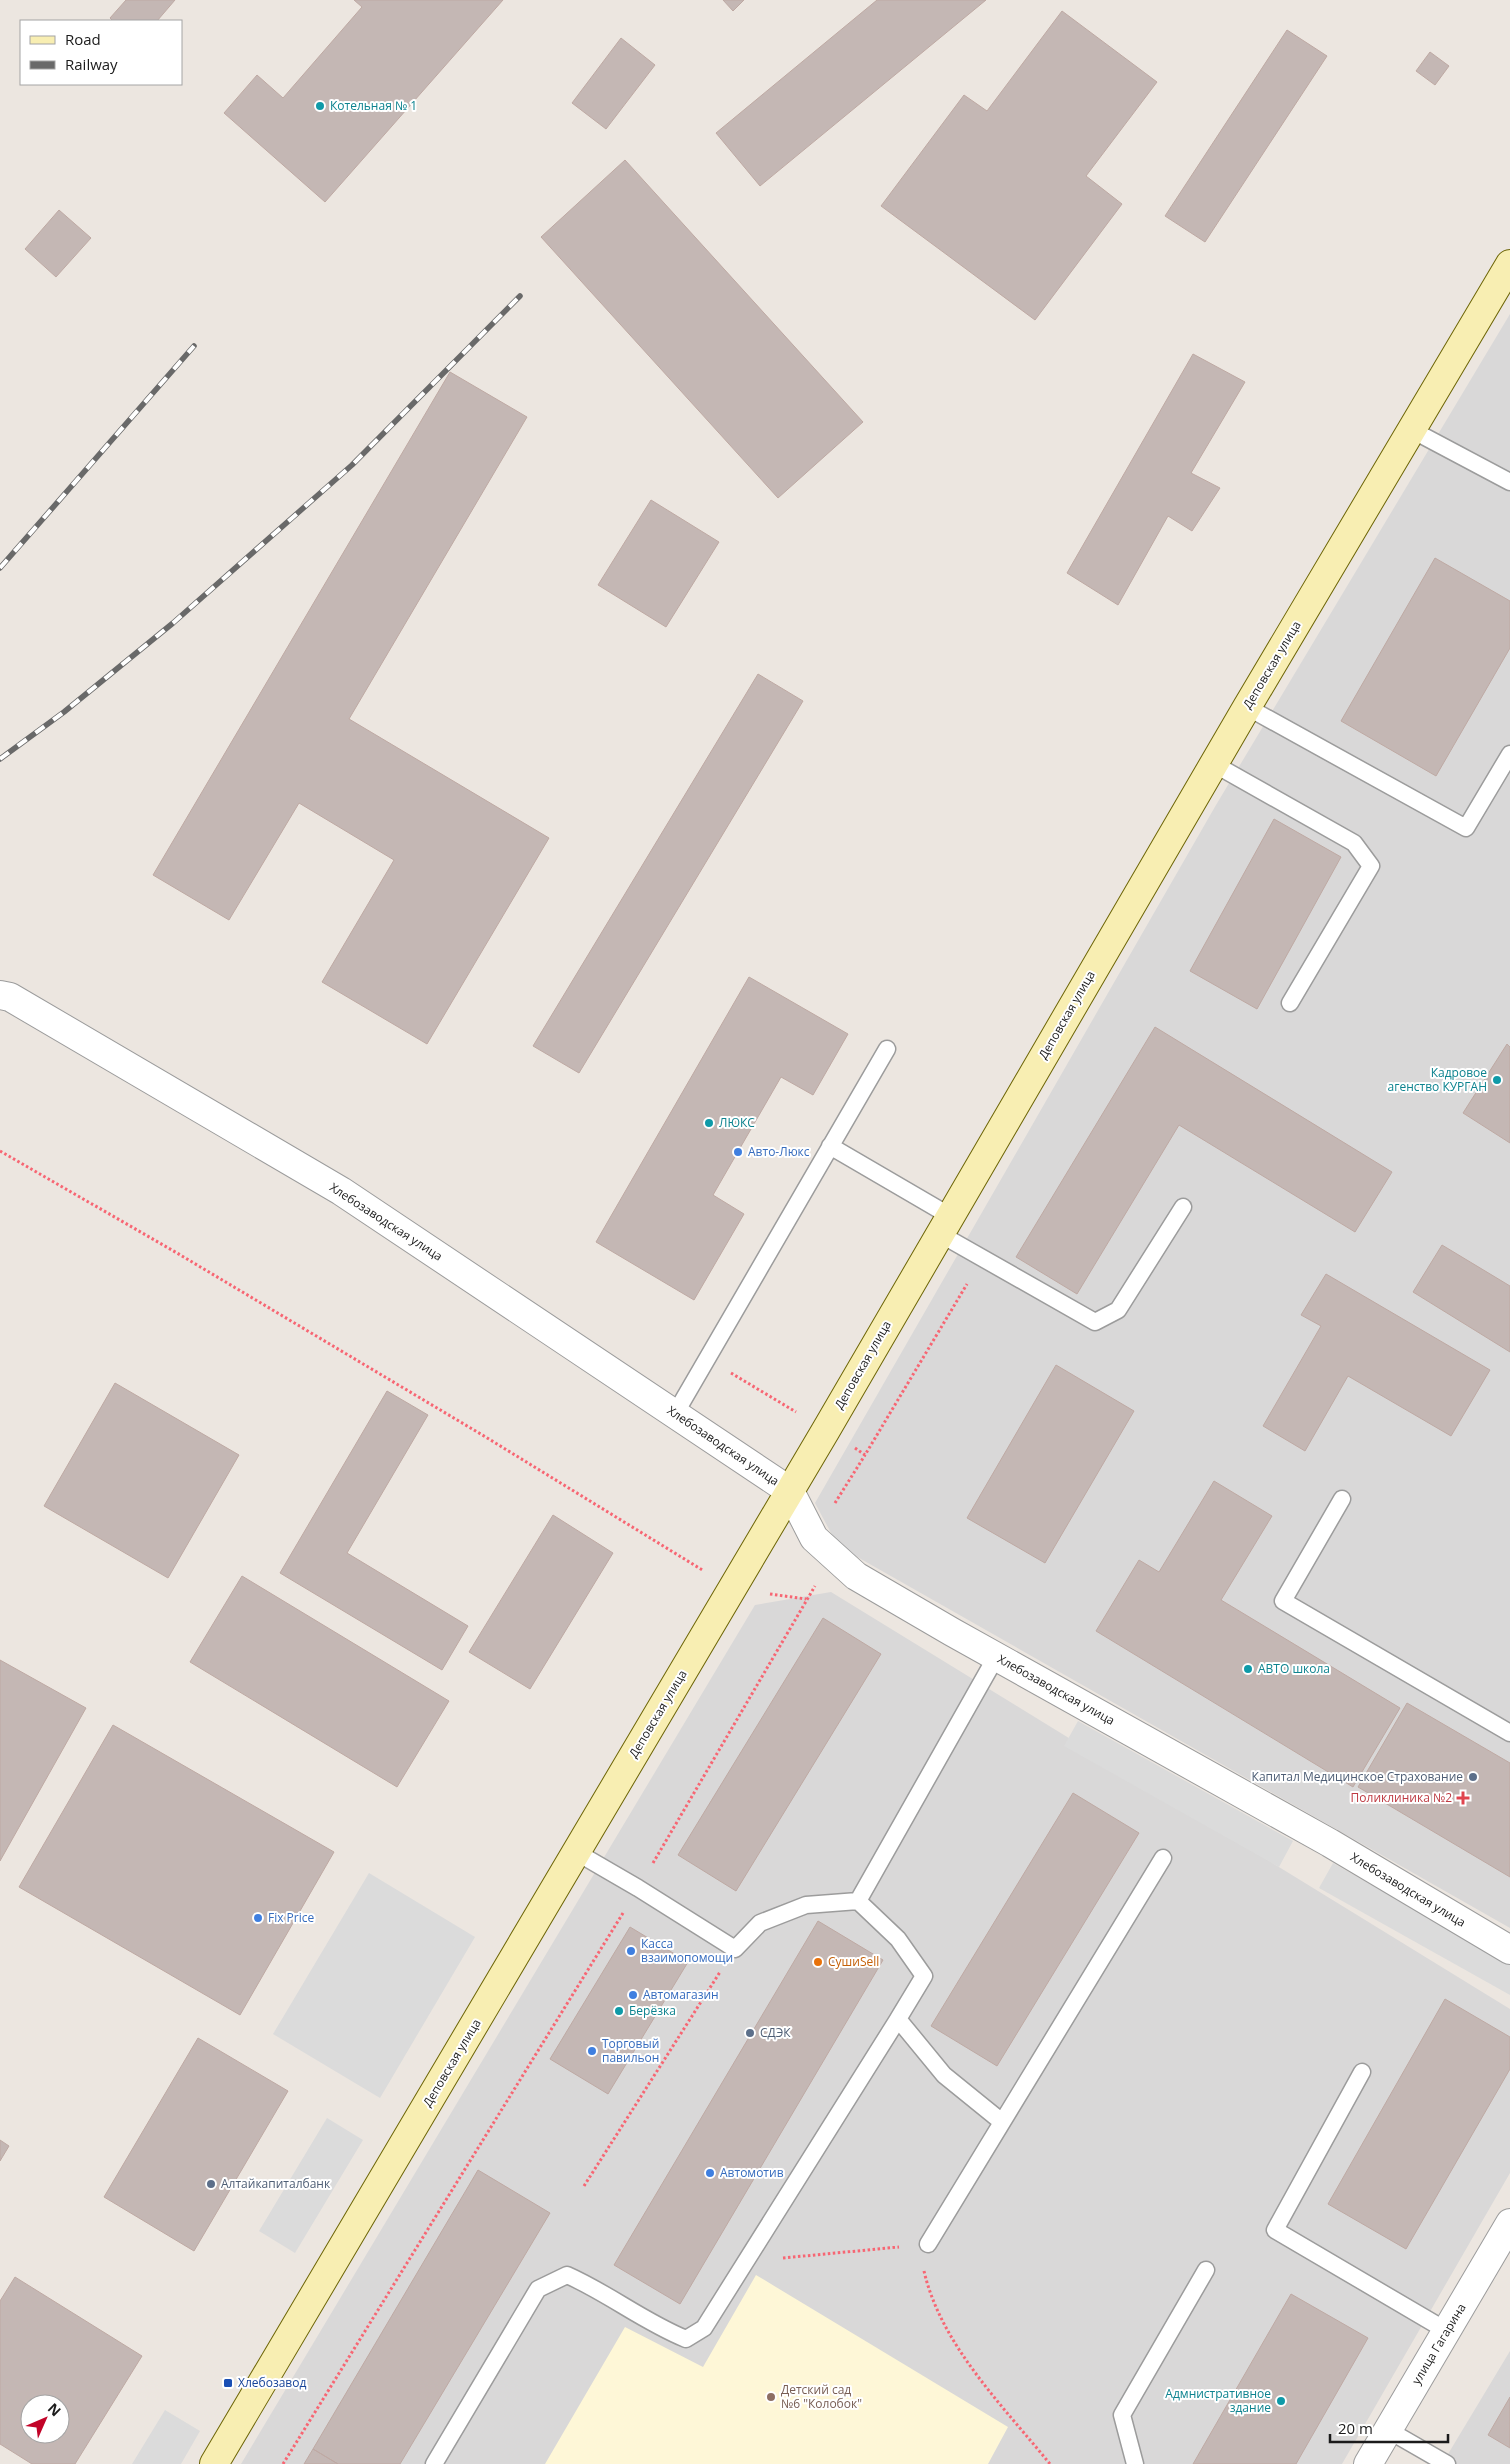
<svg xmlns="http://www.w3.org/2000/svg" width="1510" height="2464" font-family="'Open Sans',sans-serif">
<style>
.residential{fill:#d9d8d8}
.education{fill:#fef7d7}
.parking{fill:#dbdbdb}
.building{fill:#c4b7b4;stroke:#bea9a3;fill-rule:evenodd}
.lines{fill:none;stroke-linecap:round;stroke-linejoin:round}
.lane-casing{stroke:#9c9c9c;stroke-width:19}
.street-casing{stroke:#9c9c9c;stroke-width:30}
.secondary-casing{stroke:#6d6506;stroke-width:30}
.path{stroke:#f76673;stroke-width:3;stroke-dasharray:2.5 2.5;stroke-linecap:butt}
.lane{stroke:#fff;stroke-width:16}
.street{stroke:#fff;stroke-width:28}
.secondary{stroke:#f8eeb2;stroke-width:28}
.rail-casing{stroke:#696969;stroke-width:5.5}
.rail{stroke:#fff;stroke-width:4;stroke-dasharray:11;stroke-linecap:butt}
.culture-dot{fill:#0f9aa8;stroke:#fff;stroke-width:2}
.shop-dot{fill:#3f7fe0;stroke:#fff;stroke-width:2}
.service-dot{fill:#5c6f8a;stroke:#fff;stroke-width:2}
.health-dot{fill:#e0444e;stroke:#fff;stroke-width:2}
.food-dot{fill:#e8710a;stroke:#fff;stroke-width:2}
.transit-dot{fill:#1a4fb4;stroke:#fff;stroke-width:2}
.education-dot{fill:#8d6e63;stroke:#fff;stroke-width:2}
.labels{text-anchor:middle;stroke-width:4;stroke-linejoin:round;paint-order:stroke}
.culture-label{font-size:12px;fill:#0d838f;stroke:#fff;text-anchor:start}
.street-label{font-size:12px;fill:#1b1b1b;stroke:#fff}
.shop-label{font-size:12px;fill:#366cbe;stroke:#fff;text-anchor:start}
.service-label{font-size:12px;fill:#4e5e75;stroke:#fff;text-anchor:start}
.health-label{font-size:12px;fill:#be3a42;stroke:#fff;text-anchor:end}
.food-label{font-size:12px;fill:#c56008;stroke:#fff;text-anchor:start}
.transit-label{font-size:12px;fill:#164399;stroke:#fff;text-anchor:start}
.education-label{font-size:12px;fill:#785e54;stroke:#fff;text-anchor:start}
</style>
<rect width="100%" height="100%" fill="#ece6e0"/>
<path class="residential" d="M1510,314v1614l-672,-382 -23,-43 401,-698z
M831,1592l679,417v164l-168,291h-1101l514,-859z
M1510,2351v113h-68z"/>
<path class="education" d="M756,2275l252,152 -20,37h-443l80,-137 78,40z"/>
<path class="parking" d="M1078,1721l215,120 -14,26 -215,-121z
M1333,1863l177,100v32l-191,-107z
M369,1873l106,64 -95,161 -107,-64z
M327,2118l36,22 -68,113 -36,-22z
M165,2410l35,21 -19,33h-49z"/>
<path class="building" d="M126,0h49l-18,21h-44l-3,-3z
M354,0h149l-178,202 -101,-89 33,-38 26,23 79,-91z
M723,0h21l-11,11z
M877,0h109l-226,186 -44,-53z
M1062,11l95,71 -71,94 36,28 -87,116 -154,-114 83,-111 23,16z
M1287,30l40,26 -122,186 -40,-26z
M621,38l34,27 -49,64 -34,-26z
M1430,52l19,14 -14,19 -19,-14z
M625,160l238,262 -85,76 -237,-261z
M59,210l32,28 -35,39 -31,-28z
M1193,354l52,28 -54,91 29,15 -28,43 -24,-15 -50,89 -51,-32z
M450,372l77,45 -178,302 200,119 -122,206 -105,-62 72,-122 -95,-57 -70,117 -76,-45z
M651,500l68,42 -53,85 -68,-42z
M1435,558l75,43v47l-74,128 -95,-55z
M758,674l45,27 -224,372 -46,-27z
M1274,819l67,38 -84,152 -67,-38z
M749,977l99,57 -35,61 -32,-18 -68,118 31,19 -50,86 -98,-58z
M1155,1027l237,145 -37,60 -176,-107 -102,169 -61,-37z
M1507,1044l3,3v96l-47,-30z
M1442,1245l68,41v66l-97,-60z
M1326,1274l164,96 -39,66 -103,-60 -43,75 -42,-25 58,-100 -20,-11z
M1056,1365l78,46 -89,152 -78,-45z
M115,1383l124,72 -71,123 -124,-72z
M387,1391l41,24 -81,138 121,73 -26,44 -162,-97z
M1214,1481l58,35 -51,84 179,108 -47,79 -257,-156 43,-71 20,12z
M553,1515l60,38 -83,136 -61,-37z
M242,1576l207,125 -52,86 -207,-125z
M823,1618l58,36 -145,237 -58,-36z
M0,1660l86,48 -86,153z
M1407,1703l103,60v114l-152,-90z
M113,1725l221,127 -94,163 -221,-128z
M1073,1793l66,40 -142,233 -66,-40z
M818,1921l65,39 -203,344 -66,-39z
M630,1927l58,35 -80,132 -58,-35z
M1445,1999l65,38v32l-104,180 -78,-45z
M198,2038l90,53 -94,160 -90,-54z
M0,2140l9,6 -9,15z
M478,2170l72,43 -150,251h-62l-25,-15z
M15,2277l127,79 -67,108h-43l-32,-20v-143zM30,2404h30v30h-30z
M1291,2294l77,44 -72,126h-103z
M1510,2397v51l-22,-13z
M313,2449l25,15h-34z"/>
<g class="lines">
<defs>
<path id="lane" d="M1412,430l98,52
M1247,707l219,121 44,-74
M1214,764l140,79 17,23 -81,137
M830,1146l120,70
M940,1234l155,88 23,-12 65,-103
M675,1414l212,-365
M1342,1499l-59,102 227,132
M576,1852l62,36 97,61 25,-26 46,-18 52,-4 40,38 26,37 -26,43 46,56 58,47
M858,1901l138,-244
M1362,2072l-87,158 172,101
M928,2244l235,-386
M1388,2430l59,34
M434,2464l104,-175 29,-14c41,18 77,47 119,64l18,-11 194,-309
M1135,2464l-13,-49 84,-145"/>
<path id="street" d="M0,995l10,2 331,194 449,300 24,47 42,38 96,56 378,211 180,107
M1368,2464l142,-241"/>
<path id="secondary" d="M214,2464l612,-1034 421,-723 263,-443"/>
</defs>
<use href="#lane" class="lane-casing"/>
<use href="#street" class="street-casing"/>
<use href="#secondary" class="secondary-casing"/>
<path class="path" d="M0,1151l177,102 307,183 220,135
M731,1373l65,39
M855,1448l10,7 102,-171
M835,1503l30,-48
M770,1594l36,5
M653,1863l162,-277
M584,2186l136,-214
M783,2258l116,-11
M924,2271c17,74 79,135 126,193
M283,2464l340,-551"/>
<use href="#lane" class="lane"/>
<use href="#street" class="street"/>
<use href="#secondary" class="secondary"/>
<defs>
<path id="rail" d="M0,568l194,-222
M0,759l64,-47 109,-89 179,-158 168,-169"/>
</defs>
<use href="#rail" class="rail-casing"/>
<use href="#rail" class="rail"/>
</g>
<g class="culture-dot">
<circle cx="320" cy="106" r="5"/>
<circle cx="1497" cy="1080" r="5"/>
<circle cx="709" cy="1123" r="5"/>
<circle cx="1248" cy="1669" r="5"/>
<circle cx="619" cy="2011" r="5"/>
<circle cx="1281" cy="2401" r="5"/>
</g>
<g class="shop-dot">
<circle cx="738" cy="1152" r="5"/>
<circle cx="258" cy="1918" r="5"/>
<circle cx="631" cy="1951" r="5"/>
<circle cx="633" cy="1995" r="5"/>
<circle cx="592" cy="2051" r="5"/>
<circle cx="710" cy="2173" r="5"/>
</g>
<g class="service-dot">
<circle cx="1473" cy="1777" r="5"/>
<circle cx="750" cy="2033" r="5"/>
<circle cx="211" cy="2184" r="5"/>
</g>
<path class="health-dot" d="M1460.5 1790.5h5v5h5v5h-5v5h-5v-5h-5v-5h5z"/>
<circle class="food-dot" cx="818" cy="1962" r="5"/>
<rect class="transit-dot" x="223" y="2378" width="10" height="10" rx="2.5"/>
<circle class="education-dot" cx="771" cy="2397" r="5"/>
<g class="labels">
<g class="culture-label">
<text x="330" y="110">Котельная № 1</text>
<text x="1487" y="1077" text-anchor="end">Кадровое<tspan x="1487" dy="14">агенство КУРГАН</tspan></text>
<text x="719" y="1127">ЛЮКС</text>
<text x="1258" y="1673">АВТО школа</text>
<text x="629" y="2015">Берёзка</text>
<text x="1271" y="2398" text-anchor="end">Адмнистративное<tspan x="1271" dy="14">здание</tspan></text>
</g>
<g class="street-label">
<text transform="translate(1272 665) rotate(-59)" y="4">Деповская улица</text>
<text transform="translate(1067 1015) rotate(-60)" y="4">Деповская улица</text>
<text transform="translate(386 1222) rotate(33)" y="4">Хлебозаводская улица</text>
<text transform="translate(863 1365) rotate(-60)" y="4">Деповская улица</text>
<text transform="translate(723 1446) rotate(34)" y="4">Хлебозаводская улица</text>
<text transform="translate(1056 1690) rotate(29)" y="4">Хлебозаводская улица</text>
<text transform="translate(658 1714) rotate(-59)" y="4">Деповская улица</text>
<text transform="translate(1408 1890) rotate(31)" y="4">Хлебозаводская улица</text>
<text transform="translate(452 2063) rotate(-59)" y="4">Деповская улица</text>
<text transform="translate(1439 2344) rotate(-59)" y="4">улица Гагарина</text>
</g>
<g class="shop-label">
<text x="748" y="1156">Авто-Люкс</text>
<text x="268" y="1922">Fix Price</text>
<text x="641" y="1948">Касса<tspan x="641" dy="14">взаимопомощи</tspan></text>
<text x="643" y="1999">Автомагазин</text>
<text x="602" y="2048">Торговый<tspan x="602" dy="14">павильон</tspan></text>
<text x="720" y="2177">Автомотив</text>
</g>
<g class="service-label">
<text x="1463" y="1781" text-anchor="end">Капитал Медицинское Страхование</text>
<text x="760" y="2037">СДЭК</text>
<text x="221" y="2188">Алтайкапиталбанк</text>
</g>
<g class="health-label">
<text x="1452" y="1802">Поликлиника №2</text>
</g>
<g class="food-label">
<text x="828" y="1966">СушиSell</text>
</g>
<g class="transit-label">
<text x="238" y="2387">Хлебозавод</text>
</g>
<g class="education-label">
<text x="781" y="2394">Детский сад<tspan x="781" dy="14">№6 "Колобок"</tspan></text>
</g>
</g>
<rect x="20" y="20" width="162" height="65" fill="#ffffff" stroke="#a4a4a4"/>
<rect x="30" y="36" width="25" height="8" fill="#f8eeb2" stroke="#a4a4a4"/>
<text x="65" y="45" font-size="15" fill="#1b1b1b">Road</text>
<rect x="30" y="61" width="25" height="8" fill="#696969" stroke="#a4a4a4"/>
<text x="65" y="70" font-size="15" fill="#1b1b1b">Railway</text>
<g transform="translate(45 2419) rotate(45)"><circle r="24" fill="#ffffff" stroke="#a4a4a4"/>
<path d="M0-4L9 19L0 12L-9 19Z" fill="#c20328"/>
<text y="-8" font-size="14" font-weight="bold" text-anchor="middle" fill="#1b1b1b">N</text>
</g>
<path d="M1330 2434v8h118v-8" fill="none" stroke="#1b1b1b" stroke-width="2.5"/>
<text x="1338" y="2434" font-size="15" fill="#1b1b1b" stroke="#ffffff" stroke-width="4" paint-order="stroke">20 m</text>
</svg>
